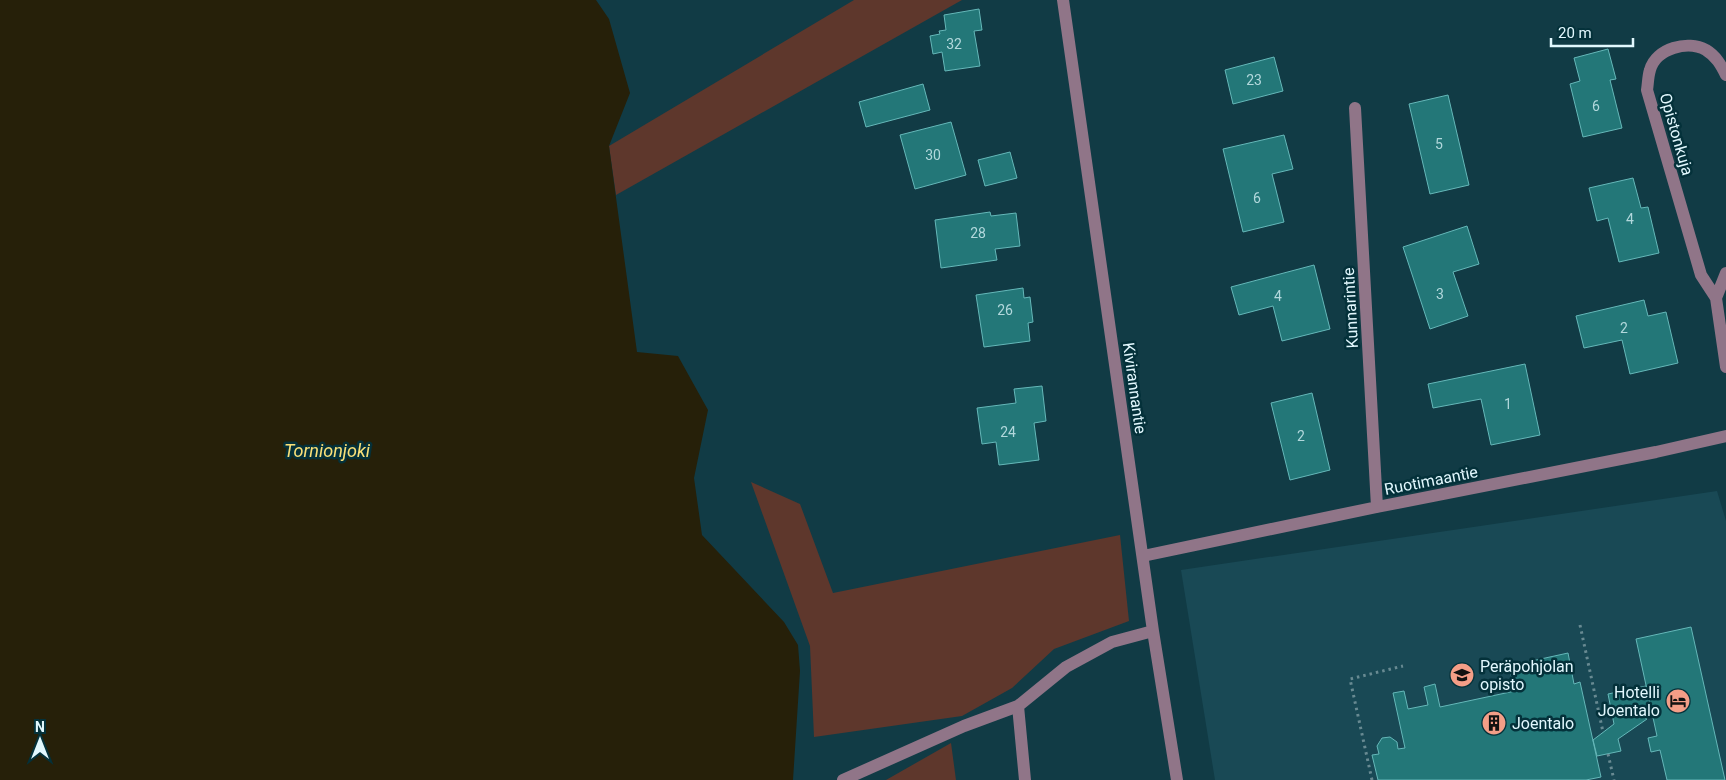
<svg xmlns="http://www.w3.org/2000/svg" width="1726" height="780" font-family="Roboto,sans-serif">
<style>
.built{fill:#194955}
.green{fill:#5e372c}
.water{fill:#262009}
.building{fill:#237778;stroke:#65b8b9}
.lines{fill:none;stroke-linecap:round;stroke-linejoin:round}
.path{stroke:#688a92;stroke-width:3;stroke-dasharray:2.5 4;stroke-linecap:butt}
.minor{stroke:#907588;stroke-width:12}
.labels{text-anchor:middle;stroke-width:5;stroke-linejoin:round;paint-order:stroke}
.number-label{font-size:14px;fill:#b2d8dc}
.street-label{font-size:16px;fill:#e2f8fe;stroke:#04313a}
.poi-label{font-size:16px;fill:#e2f8fe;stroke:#04313a;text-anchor:start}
.water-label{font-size:18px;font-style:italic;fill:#f9e078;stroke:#04313a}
</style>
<rect width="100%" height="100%" fill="#113b45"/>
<path class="built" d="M1717,491l9,30v259h-511l-34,-210z"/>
<path class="green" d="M854,0h108l-346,195 -7,-49z
M751,482l49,22 33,89 287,-58 9,86 -75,28 -42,39 -50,28 -148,21 -4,-91z
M951,743l5,37h-70z"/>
<path class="water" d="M0,0h596l13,19 21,74 -21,53 28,206 41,4 30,54 -14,68 8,57 82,87 14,23 2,26 -7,109h-793z"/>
<path class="building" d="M979,9l3,21 -8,1 6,35 -35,5 -3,-19 -9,2 -3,-18 10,-2 -1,-3 7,-1 -2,-15z
M1608,49l8,30 -6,1 12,48 -39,9 -13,-53 10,-3 -6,-23z
M1274,57l9,34 -50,13 -8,-34z
M923,84l7,26 -64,17 -7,-25z
M1448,95l21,90 -39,9 -21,-90z
M951,122l15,53 -51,14 -15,-54z
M1284,135l9,34 -21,5 12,48 -41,10 -20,-83z
M1010,152l7,26 -32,8 -7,-26z
M1633,178l8,30 7,-1 11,46 -40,9 -11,-44 -11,3 -8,-33z
M990,212l1,4 25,-3 4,33 -25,3 2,11 -56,8 -6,-48z
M1467,226l12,38 -26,8 15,44 -38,13 -27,-82z
M1314,265l16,64 -48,12 -9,-35 -34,9 -8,-28z
M1023,288l1,10 6,-1 3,25 -5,1 2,18 -46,6 -8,-52z
M1644,300l4,16 18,-4 12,51 -48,11 -8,-34 -38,8 -8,-32z
M1525,364l15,71 -49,10 -10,-46 -48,9 -5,-24z
M1042,386l4,35 -12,2 5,37 -40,5 -3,-23 -14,2 -5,-36 39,-5 -2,-14z
M1312,393l18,77 -40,10 -19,-77z
M1691,627l34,153h-58l-7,-30 -9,2 -3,-14 9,-2 -21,-97z
M1568,653l6,31 6,-2 21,95 -15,3h-208l-6,-25 7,-1 -2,-8 5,-8 8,-1 7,5 1,7 7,-1 -12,-55 11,-2 4,18 20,-4 -4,-18 11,-3 5,23 75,-16 -6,-25z
M1646,686l7,30 -8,2 2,1 -29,20 3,12 -24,5 -4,-16 21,-16 -6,-30z"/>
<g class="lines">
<path class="path" d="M1580,625l23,107
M1608,754l6,26
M1372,780l-22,-101 53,-13"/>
<path class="minor" d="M1063,0l90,631 24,149
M1726,75c-5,-10 -10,-19 -20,-25 -18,-10 -50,-2 -56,20 -2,6 -2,14 -3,20l54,185 15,23 10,69
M1355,108l22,399
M1716,298l10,-25
M1143,556l234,-49 279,-55 70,-16
M1018,706l7,74
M843,780l121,-54 54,-20 48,-39 46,-25 41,-11"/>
</g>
<defs>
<symbol id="school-disc" viewBox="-11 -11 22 22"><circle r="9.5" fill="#f49e87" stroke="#04313a"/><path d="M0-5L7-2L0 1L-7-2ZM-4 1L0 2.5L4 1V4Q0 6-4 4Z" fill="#111"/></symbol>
<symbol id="hotel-disc" viewBox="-11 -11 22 22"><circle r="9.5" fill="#f49e87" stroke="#04313a"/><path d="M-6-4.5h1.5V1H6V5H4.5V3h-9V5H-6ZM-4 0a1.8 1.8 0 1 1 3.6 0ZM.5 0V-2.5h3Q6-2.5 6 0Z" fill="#111"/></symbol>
<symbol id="building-disc" viewBox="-11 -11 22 22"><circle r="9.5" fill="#f49e87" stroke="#04313a"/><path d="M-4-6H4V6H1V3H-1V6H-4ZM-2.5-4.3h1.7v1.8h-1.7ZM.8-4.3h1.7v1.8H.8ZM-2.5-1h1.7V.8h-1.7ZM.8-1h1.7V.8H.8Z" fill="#111"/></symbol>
</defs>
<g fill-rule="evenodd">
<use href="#school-disc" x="1448" y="661" width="28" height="28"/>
<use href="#hotel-disc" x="1664" y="687" width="28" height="28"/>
<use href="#building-disc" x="1480" y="709" width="28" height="28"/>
</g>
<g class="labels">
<g class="number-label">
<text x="954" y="49">32</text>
<text x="1254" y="85">23</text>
<text x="1596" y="111">6</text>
<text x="1439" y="149">5</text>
<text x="933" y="160">30</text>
<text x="1257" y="203">6</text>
<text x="1630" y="224">4</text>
<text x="978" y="238">28</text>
<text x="1440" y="299">3</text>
<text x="1278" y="301">4</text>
<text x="1005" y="315">26</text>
<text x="1624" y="333">2</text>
<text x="1508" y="409">1</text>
<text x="1008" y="437">24</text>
<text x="1301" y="441">2</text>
</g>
<g class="street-label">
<text transform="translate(1677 134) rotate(74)" y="6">Opistonkuja</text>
<text transform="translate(1350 308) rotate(-93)" y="6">Kunnarintie</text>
<text transform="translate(1135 388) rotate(82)" y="6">Kivirannantie</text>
<text transform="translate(1431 480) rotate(-11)" y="6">Ruotimaantie</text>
</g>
<g class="poi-label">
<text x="1480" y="672">Peräpohjolan<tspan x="1480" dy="18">opisto</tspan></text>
<text x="1660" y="698" text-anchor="end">Hotelli<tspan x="1660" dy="18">Joentalo</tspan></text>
<text x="1512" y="729">Joentalo</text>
</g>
<g class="water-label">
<text x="327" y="457">Tornionjoki</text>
</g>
</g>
<g transform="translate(40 740)" stroke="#04313a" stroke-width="4" paint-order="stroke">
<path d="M0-4L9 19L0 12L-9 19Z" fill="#e2f8fe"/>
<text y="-8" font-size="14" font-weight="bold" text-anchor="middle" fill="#e2f8fe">N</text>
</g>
<path d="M1551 38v8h82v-8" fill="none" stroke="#e2f8fe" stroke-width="2.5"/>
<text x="1558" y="38" font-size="15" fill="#e2f8fe" stroke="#04313a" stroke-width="4" paint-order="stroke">20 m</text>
</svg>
